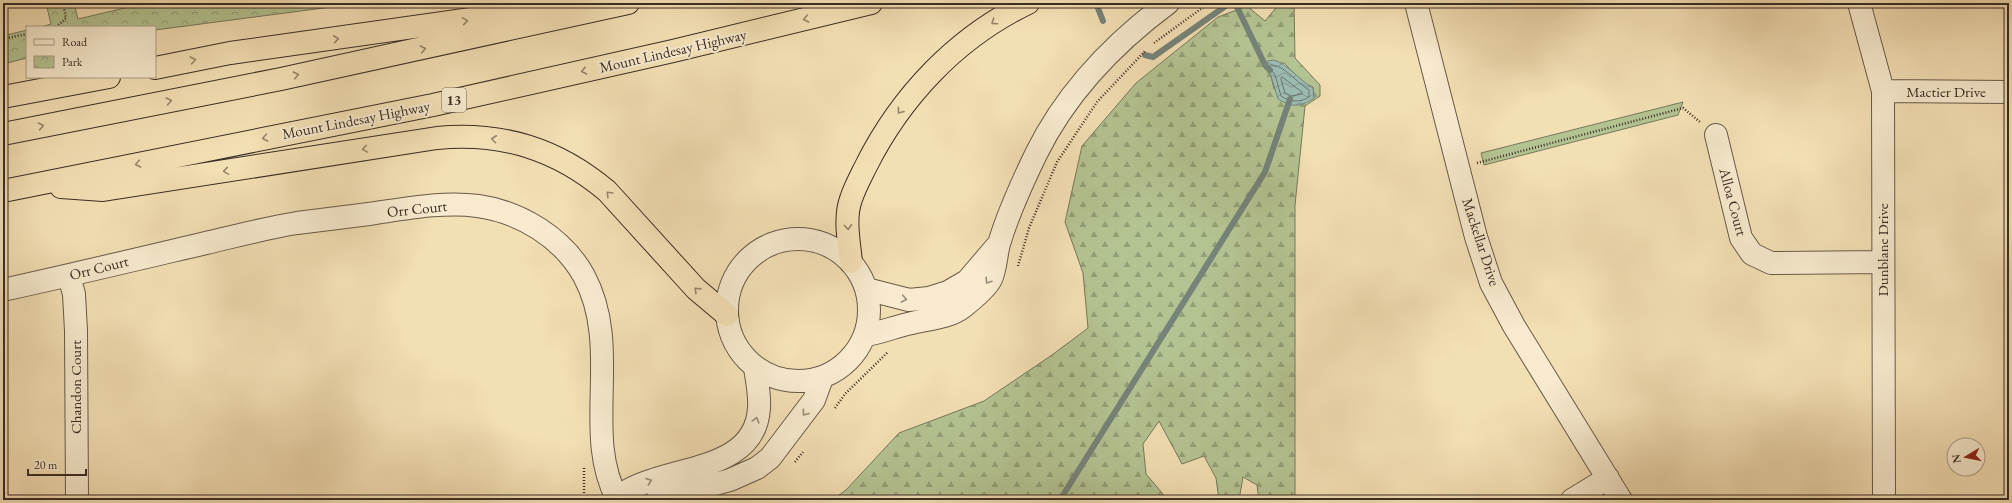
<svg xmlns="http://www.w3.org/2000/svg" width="2012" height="503" font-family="'EB Garamond',serif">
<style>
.grass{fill:#b4c392;stroke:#77785c}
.forest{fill:url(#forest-firs);stroke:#77785c;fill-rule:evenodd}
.park{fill:url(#park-crowns);stroke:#77785c}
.water{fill:url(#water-waves);stroke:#75837a}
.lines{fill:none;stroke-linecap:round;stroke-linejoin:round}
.shore{stroke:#6b746c;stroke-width:1}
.stream{stroke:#75837a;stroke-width:6}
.minor-casing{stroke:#685a49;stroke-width:24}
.highway-casing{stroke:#3a2d25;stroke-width:24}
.path{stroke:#3a2d25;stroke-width:2.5;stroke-dasharray:1 2;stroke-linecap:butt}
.minor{stroke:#f7eace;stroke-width:22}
.highway{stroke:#f3dfb4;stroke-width:22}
.oneway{stroke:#96866c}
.oneway2{stroke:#988c7a}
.labels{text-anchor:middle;stroke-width:4;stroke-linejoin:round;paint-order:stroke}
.shield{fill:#f7eace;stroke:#736658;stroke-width:1}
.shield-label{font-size:14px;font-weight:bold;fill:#3a2d25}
.street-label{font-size:15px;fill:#3a2d25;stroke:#f7eace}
</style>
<defs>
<pattern id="forest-firs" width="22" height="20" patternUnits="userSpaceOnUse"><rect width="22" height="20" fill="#b4c392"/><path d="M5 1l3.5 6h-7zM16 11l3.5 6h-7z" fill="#939f77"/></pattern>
<pattern id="park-crowns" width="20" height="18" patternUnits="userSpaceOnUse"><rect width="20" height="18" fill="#b4c392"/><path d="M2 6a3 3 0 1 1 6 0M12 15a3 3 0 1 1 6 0" fill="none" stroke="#939f77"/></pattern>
<pattern id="water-waves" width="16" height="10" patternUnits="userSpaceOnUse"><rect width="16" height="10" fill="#9cbcb3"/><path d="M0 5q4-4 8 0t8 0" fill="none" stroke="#809991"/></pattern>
</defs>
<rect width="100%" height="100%" fill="#f3dfb4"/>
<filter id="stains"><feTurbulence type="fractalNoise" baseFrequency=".005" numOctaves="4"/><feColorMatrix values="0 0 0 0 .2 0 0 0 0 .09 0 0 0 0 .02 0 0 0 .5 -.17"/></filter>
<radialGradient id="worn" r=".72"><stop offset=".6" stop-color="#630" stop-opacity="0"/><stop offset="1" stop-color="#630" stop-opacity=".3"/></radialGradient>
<path class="grass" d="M1683,102l-5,13 -194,50 -3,-12z"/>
<path class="forest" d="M1280,3h14l1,55 25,27v11l-15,10 -10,99v295h-36l-2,-15 -14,-8 -4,23h-20l-3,-22 -12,-22 -22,8 -23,-43 -16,23 3,30 22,26h-336l14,-10 53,-57 85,-32 68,-46 36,-27 -5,-55 -18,-51 17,-76 54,-63 82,-66 29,-11 18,15zM1284,63l18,19 11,5v11l-39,-9 -3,-13 -7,-9z"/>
<path class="park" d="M46,3h28l4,16 68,-16h216l-207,27v-3h-114l10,-3z
M27,30v28l-24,6v-28z"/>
<path class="water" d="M1274,60c15,5 25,20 39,28l1,10c-15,10 -22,9 -36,1l-7,-23 -7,-9 4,-6z"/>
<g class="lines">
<path class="shore" d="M1271,65c12,-1 26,18 38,25v7c-9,6 -19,5 -28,-1l-6,-21 -6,-8z
M1282,77l20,15v2l-11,2 -6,-3 -4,-14z"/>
<path class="stream" d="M1096,3l7,18
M1145,55l8,2 74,-52h9l29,60 5,5
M1060,500l205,-328 25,-73"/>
<defs>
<path id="minor" d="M1416,3l60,234 15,46 23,43 107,174
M1859,3l24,88 1,409
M1883,91l126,1
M1716,135l25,103 11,16 19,9 112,-1
M727 310a71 71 0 1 1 142 0a71 71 0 1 1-142 0Z
M69,276l5,18 2,37 1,169
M866,289l43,11 20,-2 19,-6 19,-11 29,-34
M3,290c68,-15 135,-31 203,-47 30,-7 60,-15 91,-20 24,-3 48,-6 72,-9 35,-5 74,-13 109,-8 43,6 85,32 106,70 39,72 -3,158 34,224
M865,335c16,-2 31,-9 47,-12 16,-4 37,-5 51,-16 9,-7 23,-18 28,-28 5,-10 5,-25 8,-35 9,-31 23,-61 37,-90 30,-61 78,-111 132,-151
M615,500c10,-10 25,-16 38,-20 40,-14 103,-17 106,-72 1,-13 -2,-27 -4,-40
M657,500l73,-20 27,-12 13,-10 44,-58 8,-22
M1572,500l36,-22"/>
<path id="highway" d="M155,68l75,-15 297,-42 27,1
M3,97l106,-20
M3,134l278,-55 347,-76
M61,187l42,3 334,-52c66,-6 120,11 170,53l89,98 31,26
M3,191l430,-86 240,-54 198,-48
M851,262c-2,-20 -7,-44 0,-63 4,-12 10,-23 15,-33 35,-70 91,-129 162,-163"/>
</defs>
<use href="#minor" class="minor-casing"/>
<use href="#highway" class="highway-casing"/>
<path class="path" d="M56,27l10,-9 -3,-15
M3,39l24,-5
M1154,43l55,-40
M1477,163l206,-55 17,14
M1018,266l11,-38 28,-66 40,-60 49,-52
M835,408l10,-14 43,-42
M795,462l8,-10
M584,468v32"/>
<use href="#minor" class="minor"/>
<use href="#highway" class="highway"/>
</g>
<defs><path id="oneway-chevron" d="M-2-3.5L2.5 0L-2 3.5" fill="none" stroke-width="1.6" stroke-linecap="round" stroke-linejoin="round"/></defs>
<g class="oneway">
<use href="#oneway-chevron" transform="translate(806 19) rotate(167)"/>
<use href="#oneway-chevron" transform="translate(465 21) rotate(-9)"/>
<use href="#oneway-chevron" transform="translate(994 22) rotate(146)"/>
<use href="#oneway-chevron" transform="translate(336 39) rotate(-8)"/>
<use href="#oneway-chevron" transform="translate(423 49) rotate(-12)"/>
<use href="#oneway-chevron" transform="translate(193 60) rotate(-11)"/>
<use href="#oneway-chevron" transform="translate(584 71) rotate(167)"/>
<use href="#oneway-chevron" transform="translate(296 75) rotate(-12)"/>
<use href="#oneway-chevron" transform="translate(169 101) rotate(-11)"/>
<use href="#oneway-chevron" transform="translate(900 111) rotate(126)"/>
<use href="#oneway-chevron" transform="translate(41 126) rotate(-12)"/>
<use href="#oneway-chevron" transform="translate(265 138) rotate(169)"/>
<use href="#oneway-chevron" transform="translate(494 139) rotate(-173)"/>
<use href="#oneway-chevron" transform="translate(365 149) rotate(171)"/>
<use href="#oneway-chevron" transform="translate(138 164) rotate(169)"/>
<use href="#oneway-chevron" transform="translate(226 171) rotate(171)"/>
<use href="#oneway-chevron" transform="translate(609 194) rotate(-135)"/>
<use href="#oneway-chevron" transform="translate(848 227) rotate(86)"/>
<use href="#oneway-chevron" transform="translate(697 290) rotate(-136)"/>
</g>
<g class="oneway2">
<use href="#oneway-chevron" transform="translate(988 281) rotate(123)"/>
<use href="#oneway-chevron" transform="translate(904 299) rotate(11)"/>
<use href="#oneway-chevron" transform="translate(805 413) rotate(127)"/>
<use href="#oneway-chevron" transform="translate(756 420) rotate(-75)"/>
<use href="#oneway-chevron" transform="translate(649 481) rotate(-20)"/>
</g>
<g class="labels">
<rect class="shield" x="442" y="88" width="24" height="24" rx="3"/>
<g class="shield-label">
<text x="454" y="105">13</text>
</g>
<g class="street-label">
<text transform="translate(673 51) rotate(-13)" y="5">Mount Lindesay Highway</text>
<text x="1946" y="97">Mactier Drive</text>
<text transform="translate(356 120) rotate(-11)" y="5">Mount Lindesay Highway</text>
<text transform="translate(1733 202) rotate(75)" y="5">Alloa Court</text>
<text transform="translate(417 209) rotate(-6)" y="5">Orr Court</text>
<text transform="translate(1481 242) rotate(72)" y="5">Mackellar Drive</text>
<text transform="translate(1883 250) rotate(-90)" y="5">Dunblane Drive</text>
<text transform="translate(99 268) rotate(-14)" y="5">Orr Court</text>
<text transform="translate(76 387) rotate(-90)" y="5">Chandon Court</text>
</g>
</g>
<rect width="2012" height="503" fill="none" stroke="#f3dfb4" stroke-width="16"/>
<rect x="4" y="4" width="2004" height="495" fill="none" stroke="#3a2d25" stroke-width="2"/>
<rect x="8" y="8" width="1996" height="487" fill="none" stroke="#3a2d25"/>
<rect x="26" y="26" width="130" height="52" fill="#f7eace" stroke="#ab9e8a"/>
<rect x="34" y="39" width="20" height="6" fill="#f7eace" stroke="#ab9e8a"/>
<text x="62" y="46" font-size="12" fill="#3a2d25">Road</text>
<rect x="34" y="56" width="20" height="12" fill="url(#park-crowns)" stroke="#ab9e8a"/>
<text x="62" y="66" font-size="12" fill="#3a2d25">Park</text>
<g transform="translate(1966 457) rotate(260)"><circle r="19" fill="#f7eace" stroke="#ab9e8a"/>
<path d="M0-3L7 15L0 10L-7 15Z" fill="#8f2418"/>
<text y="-6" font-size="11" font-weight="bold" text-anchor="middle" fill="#3a2d25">N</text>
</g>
<path d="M28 469v6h58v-6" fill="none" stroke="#3a2d25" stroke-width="2"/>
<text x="34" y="469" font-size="12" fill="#3a2d25" stroke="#f7eace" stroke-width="3" paint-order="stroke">20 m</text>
<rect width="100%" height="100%" filter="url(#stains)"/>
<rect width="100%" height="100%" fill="url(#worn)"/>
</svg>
